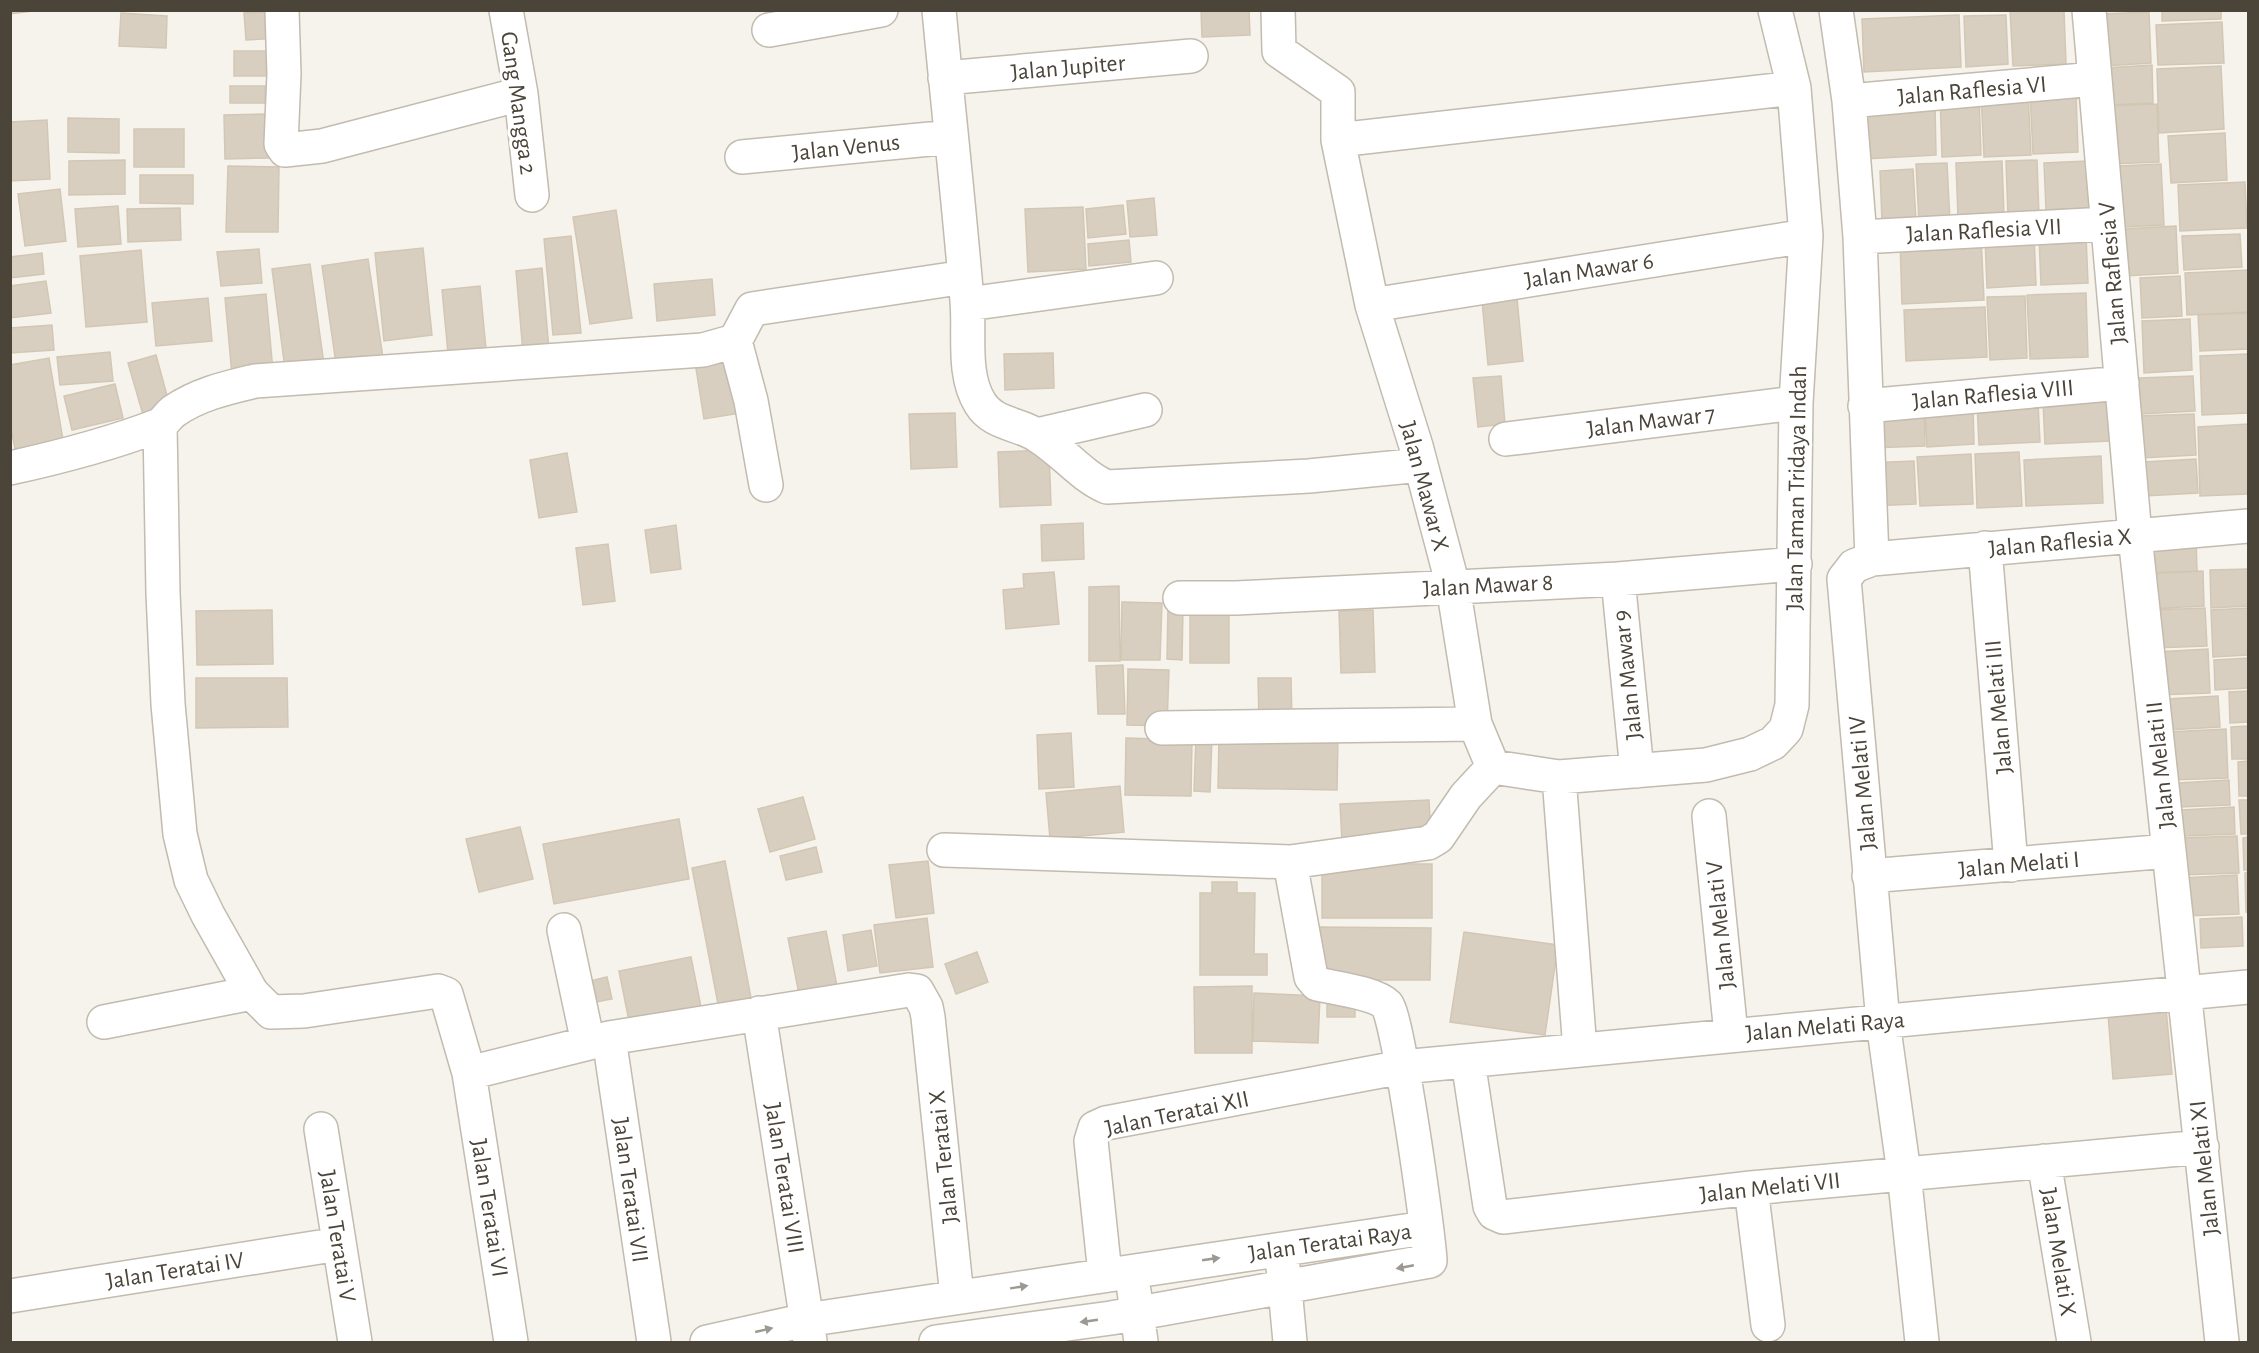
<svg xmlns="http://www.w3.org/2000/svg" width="2259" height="1353" font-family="'Alegreya Sans',sans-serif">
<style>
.building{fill:#d8cfc1;stroke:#d3c7b4;stroke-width:1.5}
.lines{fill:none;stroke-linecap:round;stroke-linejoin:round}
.minor-casing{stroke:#c2bbae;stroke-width:36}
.minor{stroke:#fff;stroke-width:33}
.oneway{fill:#9c9892}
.labels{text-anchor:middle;stroke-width:6;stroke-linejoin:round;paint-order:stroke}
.street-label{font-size:24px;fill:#4b4439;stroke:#fff}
</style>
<rect width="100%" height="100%" fill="#f6f3ec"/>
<path class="building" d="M10,10h31l-31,4z
M1201,10h48l1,25 -48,2z
M2010,10h54l2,54 -53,2z
M2162,10h59v9l-59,2z
M277,11l2,27 -33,2 -2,-27z
M2149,12l2,51 -47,3 -2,-52z
M121,13l46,3 -1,32 -47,-2z
M1959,15l2,52 -97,5 -2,-53z
M2006,15l2,49 -42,3 -2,-51z
M2222,22l2,41 -66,2 -2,-40z
M234,51h46v25h-46z
M2152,65l1,38 -47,2 -1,-37z
M2221,66l3,63 -65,4 -2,-64z
M230,86h35v17h-35z
M2076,91l2,61 -45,2 -3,-61z
M2028,92l3,63 -47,2 -3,-63z
M1979,93l2,62 -39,2 -2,-62z
M1935,104l1,51 -72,4 -3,-52z
M2157,104l2,58 -50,2 -3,-58z
M269,114l1,44 -45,1 -1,-44z
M68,118l51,1v34l-51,-1z
M47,120l3,59 -40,2v-59z
M134,129h50v38h-50z
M2225,133l2,47 -56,3 -3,-47z
M125,160v34l-56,1v-34z
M2037,160l2,55 -31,1 -2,-55z
M2002,161l2,55 -46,2 -2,-55z
M2087,161l2,47 -43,2 -2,-47z
M1947,163l3,58 -31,1 -3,-58z
M2161,164l3,61 -42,2 -3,-61z
M228,166l51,1 -1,65h-52z
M1913,169l3,52 -34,1 -2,-51z
M140,175h53v29l-53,-1z
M2245,182l2,46 -67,3 -2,-46z
M60,189l6,52 -41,5 -7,-52z
M1154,198l3,37 -27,2 -3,-36z
M1123,205l3,29 -38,4 -2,-29z
M118,206l3,38 -43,3 -3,-38z
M1083,207l3,62 -58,3 -3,-63z
M180,208l1,32 -53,2 -1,-33z
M616,210l16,108 -42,6 -17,-107z
M2176,226l2,47 -54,3 -2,-47z
M2034,234l2,51 -49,3 -2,-51z
M2240,234l2,33 -58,3 -2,-34z
M2086,235l2,48 -47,2 -2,-48z
M571,236l10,97 -28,2 -9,-96z
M1981,236l3,64 -82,4 -2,-64z
M1129,240l2,22 -42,4 -1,-22z
M423,248l9,87 -48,6 -9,-88z
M259,249l3,34 -41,3 -4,-34z
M141,250l6,72 -61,5 -6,-71z
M42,253l2,21 -34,4v-21z
M368,259l16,105 -47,7 -15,-105z
M310,264l14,100 -39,5 -13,-100z
M542,268l7,82 -26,3 -7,-82z
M2248,270v42l-61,3 -2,-42z
M2180,276l2,40 -40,2 -2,-40z
M712,279l3,36 -58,6 -3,-37z
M46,281l5,32 -41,5v-32z
M480,286l6,63 -38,4 -6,-63z
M2086,293l2,64 -58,2 -3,-64z
M266,294l7,77 -41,4 -7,-77z
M2025,296l2,62 -37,2 -3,-63z
M208,298l4,43 -56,5 -4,-43z
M1517,298l6,63 -35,4 -6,-64z
M1985,307l2,50 -81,4 -2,-51z
M2248,313v36l-48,2 -2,-36z
M2190,319l2,51 -48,3 -2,-52z
M52,325l2,25 -44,3v-25z
M110,352l3,29 -53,4 -3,-28z
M1053,353l1,35 -49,2 -1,-36z
M2248,354v59l-46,2 -2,-59z
M156,355l15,55 -27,8 -16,-55z
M732,355l9,58 -37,6 -9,-57z
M49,358l14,82 -48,9 -5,-25v-59z
M1501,376l4,48 -27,3 -5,-49z
M2193,376l2,35 -55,3 -1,-36z
M115,384l8,34 -51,12 -8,-34z
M2108,399l2,42 -65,3 -2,-42z
M2038,402l2,40 -61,3 -2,-41z
M1973,406l1,38 -47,3 -2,-38z
M1924,408l1,38 -55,2 -1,-37z
M955,413l2,54 -46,2 -2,-55z
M2194,414l2,41 -55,3 -2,-42z
M2248,424v70l-48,2 -2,-69z
M1049,450l2,55 -51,2 -2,-55z
M2019,452l3,54 -45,2 -2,-54z
M567,453l10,59 -38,6 -9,-58z
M1971,454l2,50 -53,2 -3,-49z
M2101,456l2,47 -77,3 -2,-46z
M2196,459l2,34 -54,3 -1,-34z
M1914,461l2,43 -46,2 -2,-43z
M1083,523l1,36 -42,2 -1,-36z
M676,525l5,44 -30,4 -6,-43z
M2196,537l1,34 -53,2 -2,-33z
M608,544l7,57 -32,4 -7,-57z
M2248,569v37l-37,2 -1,-38z
M2203,571l1,35 -59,3 -1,-35z
M1054,572l5,52 -53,5 -3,-39 21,-2 -1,-14z
M1119,586l1,75h-31v-74z
M1122,602l40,1 -2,57h-39z
M1168,607h15l-1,53 -15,-1z
M2205,608l2,38 -54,2 -1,-38z
M2248,608v47l-35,2 -2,-47z
M272,610l1,54 -76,1 -1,-54z
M1373,610l2,62 -34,1 -2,-62z
M1229,612v51h-39v-50z
M2208,649l2,44 -54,2 -2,-43z
M2248,658v30l-33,2 -1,-30z
M1123,665l2,49h-27l-2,-48z
M1128,669l41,1 -2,56 -40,-1z
M196,678h91l1,49 -92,1z
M1258,678h33l1,43h-33z
M2248,691v31l-18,1 -1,-31z
M2218,696l2,31 -52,3 -1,-31z
M2248,726v33h-16l-1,-32z
M2226,729l2,49 -58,2 -2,-48z
M1071,733l3,54 -35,2 -2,-54z
M1219,735l119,2 -1,53 -119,-2z
M1196,737l16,1 -2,54 -16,-1z
M1126,738l66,2 -1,56 -66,-1z
M2248,761v35h-9l-1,-34z
M2229,780l1,25 -51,2 -1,-24z
M1120,786l4,46 -74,7 -4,-46z
M803,797l12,42 -45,13 -12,-43z
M1429,800l2,37 -89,5 -2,-38z
M2239,800h9v34h-7z
M2234,807l1,27 -52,2 -1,-26z
M679,819l10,60 -135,25 -11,-60z
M520,827l13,52 -54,13 -13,-53z
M2237,836l2,37 -57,2 -1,-37z
M2248,837v33h-4l-1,-32z
M816,847l6,25 -36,8 -6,-24z
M725,861l26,137 -33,6 -26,-136z
M928,861l6,52 -38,5 -7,-53z
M1322,864h110v54h-110z
M2248,872v40h-2l-1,-39z
M2237,875l2,39 -54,2 -2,-38z
M1212,882h25v11h18l-1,61h13v21h-67v-82h12z
M2242,917l1,29 -42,2 -1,-29z
M927,918l6,49 -53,6 -6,-48z
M1314,927l117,1 -1,52h-116z
M871,930l6,36 -29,5 -5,-36z
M826,931l11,55 -38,8 -11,-56z
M1464,932l94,13 -13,90 -95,-13z
M977,952l11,30 -32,12 -11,-30z
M691,957l10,50 -72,14 -10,-50z
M607,977l5,22 -21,4 -5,-21z
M1252,986v67h-57l-1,-66z
M1254,993l66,3 -2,47 -65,-2z
M1327,999h28v18h-28z
M2166,1008l6,66 -59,5 -5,-65z"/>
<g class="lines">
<defs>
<path id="minor" d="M282,10l2,64 -3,70 4,6 37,-4 199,-52
M506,10l15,84 11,101
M939,10c9,97 20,194 28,291 3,33 -5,73 13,102 13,22 39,20 58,33 25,15 43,40 69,51l202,-11 112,-11
M1278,10l1,41 59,41v48l34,165 44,141 37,140 22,138 18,43 66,10 147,-12 44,-11 23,-11 13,-14 6,-24 4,-302 10,-167 -12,-148 -19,-78
M1836,10l13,91 11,136 12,322
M2089,10l46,526 87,806
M769,30l112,-20
M945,78l246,-22
M1849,101l246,-22
M1338,140l456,-52
M742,157l209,-20
M1860,237l247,-13
M968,304l188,-26
M1372,305l434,-69
M735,341l16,60 15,84
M1865,406l257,-23
M160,425l3,168 5,111 12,130 11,46 17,35 44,78 19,19 33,-1 134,-20 8,3 23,79 42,269
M1037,435l108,-25
M1506,439l290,-36
M10,468c50,-11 100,-24 147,-42 7,-2 10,-10 17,-15 25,-17 52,-23 81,-30l448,-31 32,-9 17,-32 213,-32
M1985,548l26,317
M1618,579l19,192
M1180,598h56l382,-19 177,-15
M1162,728l313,-4
M1559,777l21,273
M1709,816l22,218
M944,850l346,12
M1869,876l300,-25
M564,930l24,113
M759,1013l51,328
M104,1022l148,-29
M609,1038l45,304
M1468,1061l22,145 4,7 9,4 248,-29 451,-41
M469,1073l140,-35 300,-48 8,1 9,16 2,10 29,280
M321,1129l34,213
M2044,1161l30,181
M1751,1188l17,137
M1283,1267l7,75
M1105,1274l-14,-133 4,-13 11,-5 296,-56 846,-80
M1134,1291l7,51
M10,1296l329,-52
M707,1342l99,-22 619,-92
M936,1342l175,-24 319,-57c-1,-28 -32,-244 -43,-256 -11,-12 -53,-17 -70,-21l-6,-7 -21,-115 138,-19 10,-6 28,-41 27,-29
M1922,1342l-18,-169 -21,-151 -39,-443 10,-13 18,-7 376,-33"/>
</defs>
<use href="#minor" class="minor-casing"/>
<use href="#minor" class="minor"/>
</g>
<defs><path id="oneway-solid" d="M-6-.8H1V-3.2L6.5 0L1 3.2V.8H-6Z" transform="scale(1.5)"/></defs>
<g class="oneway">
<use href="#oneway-solid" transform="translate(1211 1259) rotate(-8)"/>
<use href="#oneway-solid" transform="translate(1405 1267) rotate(169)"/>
<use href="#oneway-solid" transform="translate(1019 1287) rotate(-9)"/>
<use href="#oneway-solid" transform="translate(1089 1321) rotate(172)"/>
<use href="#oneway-solid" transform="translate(764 1330) rotate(-13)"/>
</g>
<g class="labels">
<g class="street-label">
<text transform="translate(1068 67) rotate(-5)" y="8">Jalan Jupiter</text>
<text transform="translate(1972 90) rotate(-5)" y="8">Jalan Raflesia VI</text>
<text transform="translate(519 103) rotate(82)" y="8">Gang Mangga 2</text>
<text transform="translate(846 147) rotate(-6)" y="8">Jalan Venus</text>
<text transform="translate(1984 230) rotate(-3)" y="8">Jalan Raflesia VII</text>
<text transform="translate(1589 270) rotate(-9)" y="8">Jalan Mawar 6</text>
<text transform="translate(2112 273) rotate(-95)" y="8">Jalan Raflesia V</text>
<text transform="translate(1993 394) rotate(-5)" y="8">Jalan Raflesia VIII</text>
<text transform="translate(1651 421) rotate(-7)" y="8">Jalan Mawar 7</text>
<text transform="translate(1425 486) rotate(75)" y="8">Jalan Mawar X</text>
<text transform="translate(1796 488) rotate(-89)" y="8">Jalan Taman Tridaya Indah</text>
<text transform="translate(2060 542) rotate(-5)" y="8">Jalan Raflesia X</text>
<text transform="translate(1488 585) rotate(-3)" y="8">Jalan Mawar 8</text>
<text transform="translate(1627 675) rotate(-96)" y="8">Jalan Mawar 9</text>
<text transform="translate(1998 707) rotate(-95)" y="8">Jalan Melati III</text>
<text transform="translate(2160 765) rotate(-96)" y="8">Jalan Melati II</text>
<text transform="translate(1862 783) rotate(-95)" y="8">Jalan Melati IV</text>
<text transform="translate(2019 864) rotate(-5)" y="8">Jalan Melati I</text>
<text transform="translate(1720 925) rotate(-96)" y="8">Jalan Melati V</text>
<text transform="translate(1825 1026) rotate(-5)" y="8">Jalan Melati Raya</text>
<text transform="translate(1177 1113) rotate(-12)" y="8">Jalan Teratai XII</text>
<text transform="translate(943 1157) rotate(-96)" y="8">Jalan Teratai X</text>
<text transform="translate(2204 1168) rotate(-96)" y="8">Jalan Melati XI</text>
<text transform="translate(785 1178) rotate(81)" y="8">Jalan Teratai VIII</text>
<text transform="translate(1770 1187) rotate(-6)" y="8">Jalan Melati VII</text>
<text transform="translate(631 1190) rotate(82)" y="8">Jalan Teratai VII</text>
<text transform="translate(490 1208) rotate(81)" y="8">Jalan Teratai VI</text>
<text transform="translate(338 1236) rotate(81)" y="8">Jalan Teratai V</text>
<text transform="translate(1330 1242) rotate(-8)" y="8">Jalan Teratai Raya</text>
<text transform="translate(2059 1252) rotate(81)" y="8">Jalan Melati X</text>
<text transform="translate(175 1270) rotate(-9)" y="8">Jalan Teratai IV</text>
</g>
</g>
<rect width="2259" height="1353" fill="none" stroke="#4b4439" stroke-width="24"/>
</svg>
